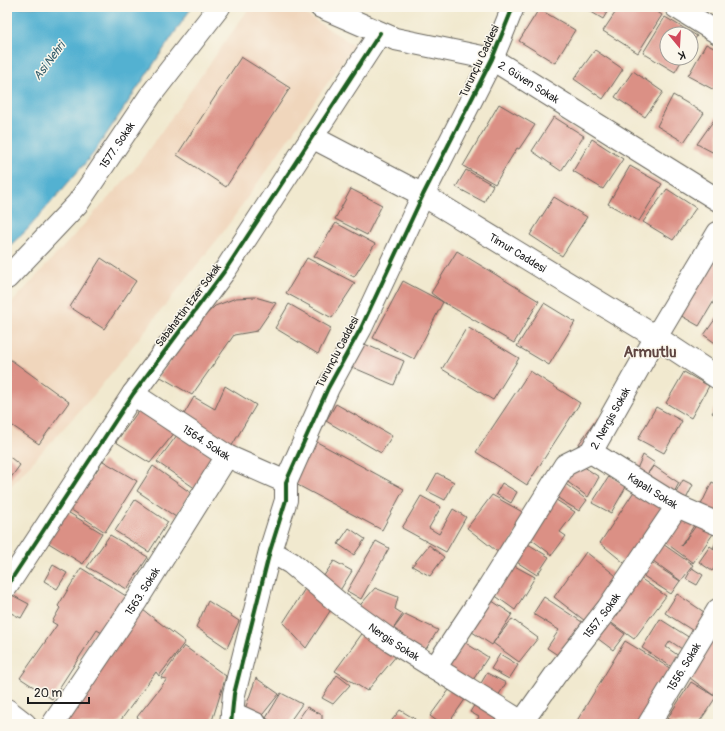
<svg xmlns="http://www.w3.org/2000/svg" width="725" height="731" font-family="Pangolin,sans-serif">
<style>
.built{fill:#f0d6bc}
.water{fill:#53b1d1;stroke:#386676}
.building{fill:#db9085}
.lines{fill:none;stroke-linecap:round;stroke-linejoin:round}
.minor-casing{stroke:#67645b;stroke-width:24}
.minor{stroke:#fff;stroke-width:22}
.cycleway-casing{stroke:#fbf7ec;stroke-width:6}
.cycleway{stroke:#1b5e20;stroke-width:4}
.labels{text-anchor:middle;stroke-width:3;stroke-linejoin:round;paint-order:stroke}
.street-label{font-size:11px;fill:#1c1c1c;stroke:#fbf7ec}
.water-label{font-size:12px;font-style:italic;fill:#355f6d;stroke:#fbf7ec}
.district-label{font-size:15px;font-weight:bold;fill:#5f4541;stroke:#fbf7ec}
</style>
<rect width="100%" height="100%" fill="#fbf7ec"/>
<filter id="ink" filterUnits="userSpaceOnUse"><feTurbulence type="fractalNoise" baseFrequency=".025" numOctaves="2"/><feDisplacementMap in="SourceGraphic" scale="8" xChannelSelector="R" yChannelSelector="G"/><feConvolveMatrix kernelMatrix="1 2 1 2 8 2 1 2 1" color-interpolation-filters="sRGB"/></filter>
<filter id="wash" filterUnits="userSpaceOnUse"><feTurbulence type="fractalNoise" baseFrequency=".012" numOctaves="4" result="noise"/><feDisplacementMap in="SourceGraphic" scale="16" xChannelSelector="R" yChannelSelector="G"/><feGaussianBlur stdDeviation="0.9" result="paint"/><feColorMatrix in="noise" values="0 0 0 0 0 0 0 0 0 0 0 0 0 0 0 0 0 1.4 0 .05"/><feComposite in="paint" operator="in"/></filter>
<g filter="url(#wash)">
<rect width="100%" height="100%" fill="#f1e9cf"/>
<path class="built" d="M250,7h44l60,38 -130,186 -130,164 -87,95v-182l127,-138z"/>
<path class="water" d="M7,7h185l-99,147 -66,76 -20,18z"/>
<g id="blocks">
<path class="building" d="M583,7h27l-7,12z
M619,7h31l12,8 -24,38 -35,-22z
M539,9l36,21 -20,33 -36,-22z
M665,17l32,19 -6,9v-11h-24v24h16l-8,14 -32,-19z
M706,44l12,6v42l-30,-16z
M595,50l28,19 -20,30 -29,-20z
M241,57l49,31 -64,99 -49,-32z
M633,71l30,21 -18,25 -30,-20z
M673,95l31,18 -20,29 -27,-16z
M499,104l36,21 -16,24 -2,-1 -22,36 -32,-18z
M554,117l30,19 -23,35 -29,-20z
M716,117l2,1v37l-21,-11z
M592,139l31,20 -20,30 -30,-18z
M630,166l32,18 -23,37 -31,-17z
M466,170l27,15 -9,17 -28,-15z
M351,189l31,16 -15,30 -32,-16z
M667,189l29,19 -23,32 -30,-18z
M554,197l33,20 -25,39 -32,-21z
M336,223l39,21 -21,33 -40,-21z
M457,251l82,50 -25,42 -71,-41 -29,57 -41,-21 30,-57 40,21 -12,-9z
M718,252v42l-19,32 -21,-12z
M101,258l35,23 -32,48 -34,-22z
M307,258l48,25 -23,35 -46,-25z
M255,297l21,6 -19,28 -23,4 -42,60 -33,-19 38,-53 18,-17 21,-8z
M544,303l31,19 -26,43 -32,-19z
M289,304l42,24 -13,26 -43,-26z
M718,315v30l-14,-10z
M467,327l52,31 -26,42 -51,-31z
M362,343l42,18 -10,24 -42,-18z
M7,357l62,45 -30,42 -32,-22z
M530,371l50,32 -53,82 -51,-33z
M684,372l25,14 -18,32 -25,-15z
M225,386l31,19 -26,44 -50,-28 14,-24 21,12z
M336,404l56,32 -11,17 -55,-32z
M718,404v13l-6,-4z
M142,406l34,25 -26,32 -34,-21z
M656,407l26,14 -18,32 -26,-14z
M598,417l11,8 -11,25 38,21 7,-16 12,8 -7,10 6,-7 25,17 -8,15 -95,-50z
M180,431l39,29 -23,29 -39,-27z
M315,441l89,48 -22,41 -90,-48z
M7,455l13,10 -13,18z
M103,461l34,20 -32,51 -35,-23z
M577,462l22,15 -11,20 -23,-17z
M153,466l38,27 -15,24 -39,-26z
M437,473l17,9 -9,18 -18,-9z
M610,475l16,12 -15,26 -19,-10z
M683,480l10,5 -10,20 -11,-5z
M563,482l24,18 -8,11 -26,-16z
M712,482l6,3v33l-19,-9z
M502,483l15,9 -6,11 -15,-9z
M635,490l35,18 -41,59 -29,-24z
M492,495l34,19 -22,43 -37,-29z
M421,496l20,11 -12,21 10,6 14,-25 13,8 -20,35 -44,-24z
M553,498l22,14 -15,20 6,4 -14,19 -24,-18z
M135,500l33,22 -19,30 -34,-21z
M680,507l18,12 -17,27 17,-23 15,11 -20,29 -31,-23z
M66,511l36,22 -19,31 -36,-22z
M349,528l16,11 -11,16 -16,-11z
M110,535l38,22 -21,32 -40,-22z
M718,538v13l-5,-3z
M376,541l13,7 -28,51 -14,-8z
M523,541l26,16 -12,18 -25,-16z
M660,542l33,23 -12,16 -32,-23z
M429,545l15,12 -14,19 -18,-10z
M710,546l8,6v11l-6,8 -13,-9z
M586,552l34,27 -31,45 -35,-27z
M648,560l32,21 -9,13 -32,-21z
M334,561l18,10 -13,21 -18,-12z
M509,563l26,14 -20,33 -25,-18z
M53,565l14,8 -10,16 -13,-8z
M81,568l45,28 -24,37 -5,-3 -45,69 -32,-21 37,-53 -5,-3 8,-14 -2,-2z
M692,568l11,7 -6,10 -11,-6z
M637,576l29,20 -32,43 -28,-20z
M306,587l26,21 -26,40 -23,-25z
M375,588l23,9 -3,12 8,5 -12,18 14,-18 33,16 -16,25 -67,-44z
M677,594l30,20 -12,18 -30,-19z
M12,595l17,9 -8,14 -14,-7v-8z
M486,597l26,17 -20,31 -26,-17z
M544,597l41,27 -23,34 -15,-10 12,-18 -26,-16z
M208,601l31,20 -12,27 -31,-21z
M139,607l46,35 -26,34 -3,-4 -38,52h-61z
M512,619l26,19 -19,24 -26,-19z
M604,619l21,15 -12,16 -20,-15z
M660,619l30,19 -8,11 -12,-8 -4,6 13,9 -7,11 -30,-19z
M718,629v58l-5,8 -23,-17z
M364,631l33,24 -30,36 -32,-20z
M625,641l48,29 -34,54h-64z
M464,642l24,15 -17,26 -24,-15z
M184,646l42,30 -15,48h-65l-9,-7 30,-38 -6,-1z
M500,654l18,11 -9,14 -18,-10z
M487,673l19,10 -11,18 -18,-11z
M337,675l13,10 -17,19 -11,-6z
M256,678l23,16 -20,25 -15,-7z
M691,682l25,15 -18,27h-23l-4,-3 3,3h-7l3,-4 -3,-1z
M452,686l14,12 -18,26h-7l-11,-8z
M281,693l21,11 -14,20h-13l-9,-6z
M478,699l44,25h-48l5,-7 -9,-5z
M307,707l15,8v9h-27z
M400,710l15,9 -2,5h-24z"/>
</g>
</g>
<g filter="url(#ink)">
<use href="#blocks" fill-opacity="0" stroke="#67645b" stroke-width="1"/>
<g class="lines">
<defs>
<g id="minor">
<path id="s1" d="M321,7l74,32 97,20 226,141"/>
<path d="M676,7l42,26"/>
<path id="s2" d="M312,137l111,58 233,142 62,41"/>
<path id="s3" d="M7,278l71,-75 72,-107 69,-89"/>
<path id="s4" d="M133,394l94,62 59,26"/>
<path id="s5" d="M591,452l86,54 41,18"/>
<path id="s6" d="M270,551l21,12 49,41 50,36 135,84"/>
<path d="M7,586l126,-192 93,-125 154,-236"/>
<path id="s7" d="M435,668l53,-80 77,-123 26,-13 65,-115 62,-104"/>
<path d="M7,710l18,14"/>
<path d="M232,713l24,11"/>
<path id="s8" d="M522,722l34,-48 52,-66 69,-102"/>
<path id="s9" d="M53,724l84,-124 90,-144"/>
<path d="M231,724l3,-30 36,-143 16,-51v-18l42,-94 33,-60 62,-133 69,-136 21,-52"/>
<path id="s10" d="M649,724l69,-114"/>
</g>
</defs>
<use href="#minor" class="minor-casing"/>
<use href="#minor" class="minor"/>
<defs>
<path id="cycleway" d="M7,586l126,-192 93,-125 154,-236
M231,724l3,-30 36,-143 16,-51v-18l42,-94 33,-60 62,-133 69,-136 21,-52"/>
</defs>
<use href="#cycleway" class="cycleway-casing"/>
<use href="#cycleway" class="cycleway"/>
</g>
</g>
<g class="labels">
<g class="street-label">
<text transform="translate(479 61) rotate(-65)" y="4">Turunçlu Caddesi</text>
<text dy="4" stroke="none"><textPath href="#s1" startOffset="223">2. Güven Sokak</textPath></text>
<text dy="4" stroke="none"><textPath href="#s3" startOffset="173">1577. Sokak</textPath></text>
<text dy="4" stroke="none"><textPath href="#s2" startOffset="236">Timur Caddesi</textPath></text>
<text transform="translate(188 305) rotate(-53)" y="4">Sabahattin Ezer Sokak</text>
<text transform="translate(337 352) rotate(-62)" y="4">Turunçlu Caddesi</text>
<text dy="4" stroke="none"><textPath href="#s7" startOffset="309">2. Nergis Sokak</textPath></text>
<text dy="4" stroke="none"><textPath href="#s4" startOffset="88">1564. Sokak</textPath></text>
<text dy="4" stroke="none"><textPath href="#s5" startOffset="73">Kapalı Sokak</textPath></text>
<text dy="4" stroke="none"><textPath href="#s9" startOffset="160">1563. Sokak</textPath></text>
<text dy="4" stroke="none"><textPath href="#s8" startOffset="133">1557. Sokak</textPath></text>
<text dy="4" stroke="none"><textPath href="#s6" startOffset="154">Nergis Sokak</textPath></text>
<text dy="4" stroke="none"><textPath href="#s10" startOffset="67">1556. Sokak</textPath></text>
</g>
<g class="water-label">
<text transform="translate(49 61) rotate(-53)" y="4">Asi Nehri</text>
</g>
<g class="district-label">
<text x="650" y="357">Armutlu</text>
</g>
</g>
<rect width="725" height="731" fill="none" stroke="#fbf7ec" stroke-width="24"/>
<g transform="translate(679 46) rotate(162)"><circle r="19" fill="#fbf7ec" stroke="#a29f99"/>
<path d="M0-3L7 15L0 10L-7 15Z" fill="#d1495b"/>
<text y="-6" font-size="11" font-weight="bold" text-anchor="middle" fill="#1c1c1c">K</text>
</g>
<path d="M28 697v6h61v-6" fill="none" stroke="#1c1c1c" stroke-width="2"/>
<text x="34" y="697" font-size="12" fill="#1c1c1c" stroke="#fbf7ec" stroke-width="3" paint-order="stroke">20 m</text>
</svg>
